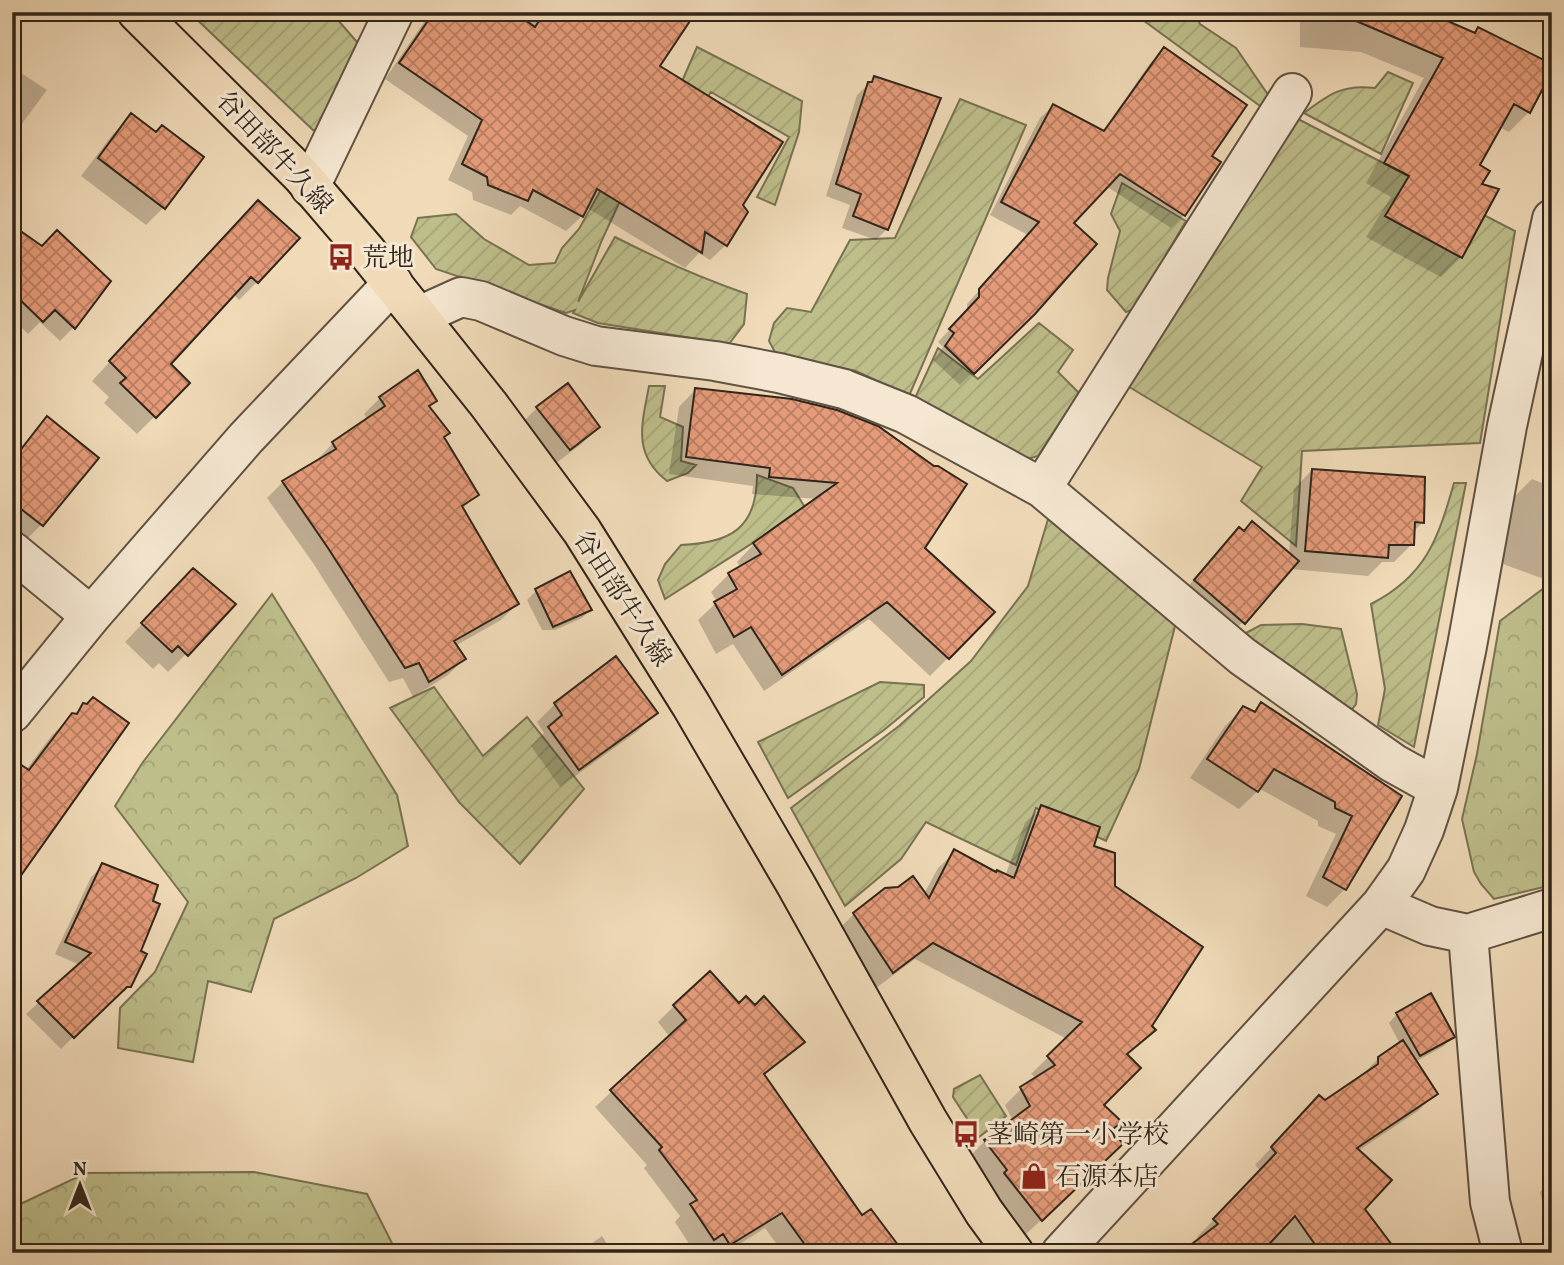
<svg xmlns="http://www.w3.org/2000/svg" width="1564" height="1265" font-family="Vollkorn,'Noto Serif JP',serif">
<style>
.forest{fill:url(#forest-crowns);stroke:#777252;stroke-width:2}
.garden{fill:url(#garden-furrows);stroke:#777252;stroke-width:2}
.shadow{fill:#0003}
.building{fill:url(#building-cross-hatch);stroke:#30251a;stroke-width:2}
.lines{fill:none;stroke-linecap:round;stroke-linejoin:round}
.minor-casing{stroke:#605242;stroke-width:42}
.major-casing{stroke:#30251a;stroke-width:42}
.minor{stroke:#f5e7d1;stroke-width:38}
.major{stroke:#f0dab8;stroke-width:38}
.labels{text-anchor:middle;stroke-width:6;stroke-linejoin:round;paint-order:stroke}
.street-label{font-size:26px;fill:#30251a;stroke:#f5e7d1}
.poi-label{font-size:26px;fill:#30251a;stroke:#f5e7d1;text-anchor:start}
</style>
<defs>
<pattern id="forest-crowns" width="20" height="18" patternUnits="userSpaceOnUse" patternTransform="scale(1.75)"><rect width="20" height="18" fill="#bebe8b"/><path d="M2 6a3 3 0 1 1 6 0M12 15a3 3 0 1 1 6 0" fill="none" stroke="#a4a377"/></pattern>
<pattern id="garden-furrows" width="10" height="10" patternUnits="userSpaceOnUse" patternTransform="scale(1.75)"><rect width="10" height="10" fill="#bebe8b"/><path d="M-1 1l2-2M0 10L10 0M9 11l2-2" fill="none" stroke="#a4a377"/></pattern>
<pattern id="building-cross-hatch" width="8" height="8" patternUnits="userSpaceOnUse" patternTransform="scale(1.75)"><rect width="8" height="8" fill="#e59b79"/><path d="M0 0l8 8M0 8l8-8" fill="none" stroke="#ba7e62"/></pattern>
</defs>
<rect width="100%" height="100%" fill="#f0dab8"/>
<filter id="stains"><feTurbulence type="fractalNoise" baseFrequency=".00286" numOctaves="4"/><feColorMatrix values="0 0 0 0 .2 0 0 0 0 .09 0 0 0 0 .02 0 0 0 .5 -.17"/></filter>
<radialGradient id="worn" r=".72"><stop offset=".6" stop-color="#630" stop-opacity="0"/><stop offset="1" stop-color="#630" stop-opacity=".3"/></radialGradient>
<path class="forest" d="M1552,582v303l-58,14 -13,-15 -7,-12 -12,-53 15,-65 23,-133z
M272,594l125,201 11,51 -52,32 -82,41 -23,73 -43,-11 -15,81 -75,-14 2,-40 35,-36 33,-70 -73,-96 28,-44z
M254,1172l113,22 30,59h-385v-45l74,-35z"/>
<path class="garden" d="M189,12h142l32,37 -37,84 -13,-3z
M1132,12h62l6,12 36,24 37,54 -13,4z
M697,47l105,54 -3,31 -24,73 -18,-8 32,-60 -78,-45 -77,118 -6,-5z
M1388,72l25,11 -32,71 -77,-41c25,-19 39,-29 71,-25z
M960,99l66,26 -117,271 -53,-25 -80,-17 -7,-13 5,-18 13,-15 24,4 39,-72 45,-2z
M664,106l-62,134 -24,62 37,-65c43,22 86,41 132,57l-3,30 -15,20 -131,-21 -25,-10 2,-3 -9,3 -130,-44 -25,-32 7,-19 38,-4 28,25 45,26 26,-2 7,-15 17,-19 47,-84z
M1298,119l217,112 -35,212 -178,8 -6,95 -55,-45 21,-34 -136,-82z
M1122,183l64,38 -52,88 -8,3 -19,-22 1,-12 12,-47 -9,-17z
M1039,323l34,27 -15,22 21,21 -41,63 -10,3 -113,-61 23,-50 40,31z
M649,386h16l-5,31 23,10 -2,34 15,4 -8,8 -21,8c-35,-27 -25,-57 -18,-95z
M757,475l36,13 13,21 -141,90 -7,-19 7,-16 16,-19c50,-2 76,-17 76,-70z
M1454,483h12l-52,264 -36,-22 7,-36 -14,-85c55,-28 67,-65 83,-121z
M1049,516l127,106 -37,147 -33,72 -70,-33 -20,57 -90,-43 -25,37 -56,47 -54,-98 108,-82 72,-65 57,-75z
M1302,624l39,5 16,65 -1,10 -7,9 -105,-79 17,-9z
M880,682l44,3v12l-40,33 -96,68 -30,-56z
M434,687l49,69 44,-39 57,72 -64,75 -61,-62 -69,-94z
M980,1075l26,41 -27,21 -26,-40 1,-8z"/>
<path class="shadow" d="M431,12h262l-35,54 83,140 -15,39 -16,15 -11,-7 -14,15 -99,-61 -4,9 -16,15 -46,-25 -9,9 -38,-15 -1,-8 -24,-12 20,-44 -83,-57z
M1201,12h222l50,22 5,-5 51,83 -20,20 -10,-5 -21,39 2,19 -19,72 -20,20 -75,-40 25,-40 -25,-14 58,-105 -63,-26 -61,-5v-26l-86,-1 -1,-7z
M1164,50l45,107 -25,58 -13,13 -65,-42 -35,37 -37,90 -74,72 -27,-25 10,-13 -5,-5 29,-31v-7l61,-69 -38,-20 50,-97 13,-12 49,26 49,-70z
M12,67l35,23 -35,47z
M875,78l12,151 -11,11 -34,-12 8,-23 -24,-9 31,-101z
M131,116l33,91 -18,18 -65,-49 32,-42z
M12,142l5,3 -5,7z
M240,221l17,61 -18,18 -6,-6 -65,70 20,19 -51,51 -33,-31 5,-6 -17,-16z
M12,227l30,21 67,33 -36,47 -13,13 -20,-19 -12,12 -12,-12 -4,4z
M417,372l17,29 -6,6 14,31 35,57 -15,14 55,95 -16,16 -46,26 9,13 -16,16 -35,22 -10,-19 -14,4 -76,-119 -46,-65 16,-16 36,-21 -1,-2 15,-16 35,-23 -4,-6 16,-16z
M696,389l96,11 131,149 27,107 -20,20 -61,-57 -105,72 -31,-47 -17,10 -18,-34 19,-18 -6,-10 18,-18 12,-6 -4,-6 17,-18 63,-45 -65,-5 1,-8 -84,-12 10,-67z
M537,408l61,19 -18,18 -29,22 -32,-41z
M47,418l50,40 -56,67 -18,18 -11,-9v-77z
M1312,470l110,53 -9,9 -1,12 -18,18h-12l-14,14 -78,-7 -61,68 -49,-41 44,-52 65,11 5,-66z
M1532,479l20,8v95l-49,-18 -15,-3 7,-45z
M175,589l11,65 -18,18 -9,-9 -6,6 -28,-27z
M536,591l54,19 -8,8 -27,12h-13l-15,-30z
M555,704l101,9 -18,18 -78,56 -29,-41 13,-13 -7,-11z
M1261,704l139,93 -55,92 -18,18 -21,-11 30,-62 -18,-8v-5l-58,-32 -21,20 -49,-31 35,-52 18,-18 10,5z
M84,705l-72,180 14,-115 26,-35z
M1041,807l51,40 21,40 37,139 3,4 -27,25 -24,50 9,26 -7,30 -80,75 -35,-45 -21,-33 17,-17 28,-20 -8,-16 16,-16 16,-10 -6,-5 36,-35 -152,-80 -39,29 -38,-58 16,-16 70,-20 14,-26 17,-16 40,22 10,2 20,-53z
M103,865l35,87 -9,34 -5,6 2,-7 -65,64 -35,-35 54,-49 -25,-11 36,-77z
M738,1005l65,37 -40,34 99,142 40,35h-119l-18,-25 -40,25h-30l-20,-31 5,-6 -36,-48 3,-3 -52,-58 75,-70 -12,-15 16,-16z
M1397,1014l55,23 -8,9 -29,16 20,32 -17,17 -60,40 5,58 33,44h-213l17,-13 -3,-3 64,-66 -6,-6 47,-50 23,-12 36,-27 18,-18 21,-14 -11,-21z
M1552,1181v59l-12,-48z
M602,1236l11,17h-43l7,-5 7,1z
M1431,1245l6,8h-17z"/>
<path class="building" d="M434,12h80l21,15 10,-15h151l-36,54 123,76 -40,63 5,7 -21,34 -22,-14 -3,21 -105,-64 -14,28 -50,-27 -5,11 -40,-16 -1,-8 -25,-13 20,-44 -83,-57z
M1335,12h92l48,21 3,-6 74,37v7l-22,42 -16,-9 -34,61 10,6 -8,13 17,5 -37,69 -77,-42 24,-40 -25,-13 59,-105z
M1164,47l83,58 -35,51 9,6 -36,54 -65,-42 -46,49 23,21 -62,70 -61,60 -29,-28 9,-13 -5,-4 30,-32v-8l60,-67 -38,-20 52,-98 51,27z
M874,76l67,22 -53,132 -35,-14 8,-22 -25,-10 32,-102h4z
M131,113l25,19 6,-7 42,32 -39,52 -67,-51z
M258,200l42,38 -42,45 -7,-6 -80,87 19,19 -34,35 -36,-35 6,-5 -17,-17z
M12,225l30,21 15,-16 54,51 -36,48 -20,-19 -12,12 -31,-30z
M418,370l19,31 -8,5 21,27 -6,4 35,58 -17,11 57,98 -65,37 12,18 -37,23 -10,-19 -14,5 -77,-120 -46,-67 54,-32 -4,-7 53,-36 -6,-9z
M568,383l32,44 -30,23 -34,-43z
M695,388l97,11 45,11 41,16 56,40h4l29,18 -42,64 70,64 -46,47 -62,-57 -105,73 -31,-48 -17,10 -20,-35 23,-13 -9,-16 33,-19 -8,-11 84,-60 -68,-6 1,-9 -84,-11z
M47,416l52,42 -56,68 -31,-24v-41z
M1312,469l113,8 -1,46 -9,-1 -1,23h-25l-1,13 -83,-7z
M1252,521l47,40 -54,63 -51,-44 45,-53 5,4z
M193,568l43,36 -48,52 -10,-10 -6,6 -31,-29z
M570,571l22,39 -39,17 -18,-38z
M616,656l42,57 -79,57 -31,-43 14,-12 -8,-12z
M93,697l36,26 -117,165v-129l17,11 43,-57 5,1 6,-11 4,1z
M1261,702l141,94 -56,94 -23,-13 29,-61 -17,-8v-6l-61,-33 -16,23 -51,-33 36,-53 12,6z
M1041,805l59,22 -6,19 21,7v33l88,61 -51,79 4,4 -29,24 14,14 -37,37 18,17 -10,8 11,14 -81,77 -38,-48 3,-3 -23,-30 46,-34 -10,-19 35,-22 -8,-9 35,-34 -149,-79 -40,30 -40,-60 32,-25 13,-1 15,-11 16,22 25,-49 42,23 1,-2 17,8z
M102,863l56,22 -5,16 7,3 -19,47 6,3 -16,33h-4l-53,51 -37,-37 54,-48 -26,-11z
M710,971l29,32 7,-7 9,9 9,-9 41,46 -41,32 98,141 9,-6 33,44h-93l-29,-40 -52,32 -7,-11 -9,6 -24,-36 7,-4 -38,-50 3,-3 -52,-57 76,-70 -13,-15z
M1431,993l24,44 -35,19 -24,-43z
M1403,1040l35,54 -81,54 35,32 -27,29 33,44h-77l-26,-37 -34,37h-81l38,-29 -5,-5 63,-66 -5,-6 48,-52 6,5 53,-36v-7z"/>
<g class="lines">
<defs>
<path id="minor" d="M310,187l84,-175
M419,316l42,-19 20,4 83,35 32,10 119,15 64,12 65,16 62,25 136,74 200,168 151,107 45,25
M1042,488l250,-395
M12,551l79,65
M12,713l79,-97 155,-178 147,-155
M1381,905l49,21 38,8 84,-26
M1468,934l22,268 13,51
M1061,1253l320,-348 25,-35 18,-40 14,-42 29,-142 40,-220 45,-207"/>
<path id="major" d="M137,12l164,163 66,77 122,153 93,126 109,174 104,178 133,238 56,91 30,41"/>
</defs>
<use href="#minor" class="minor-casing"/>
<use href="#major" class="major-casing"/>
<use href="#minor" class="minor"/>
<use href="#major" class="major"/>
</g>
<defs>
<symbol id="bus-bare" viewBox="-9 -9 18 18"><path d="M-5-6H5V4H4V6H2V4H-2V6H-4V4H-5ZM-3.5-4V0h7V-4ZM-3.5 1.2v1.5H-2V1.2ZM2 1.2v1.5H3.5V1.2Z" fill="#8f2418" stroke="#f5e7d1" stroke-width="2.5" paint-order="stroke"/></symbol>
<symbol id="shop-bare" viewBox="-9 -9 18 18"><path d="M-5-2.5h2.3a2.7 3.5 0 0 1 5.4 0H5L5.5 6h-11ZM-1.5-2.5h3a1.5 2.3 0 0 0-3 0Z" fill="#8f2418" stroke="#f5e7d1" stroke-width="2.5" paint-order="stroke"/></symbol>
</defs>
<g fill-rule="evenodd">
<use href="#bus-bare" x="322" y="238" width="38" height="38"/>
<use href="#bus-bare" x="947" y="1115" width="38" height="38"/>
<use href="#shop-bare" x="1015" y="1157" width="38" height="38"/>
</g>
<g class="labels">
<g class="street-label">
<text transform="translate(275 152) rotate(47)" y="9">谷田部牛久線</text>
<text transform="translate(623 598) rotate(57)" y="9">谷田部牛久線</text>
</g>
<g class="poi-label">
<text x="362" y="266">荒地</text>
<text x="987" y="1143">茎崎第一小学校</text>
<text x="1055" y="1185">石源本店</text>
</g>
</g>
<rect width="1564" height="1265" fill="none" stroke="#f0dab8" stroke-width="42"/>
<rect x="14" y="14" width="1536" height="1237" fill="none" stroke="#30251a" stroke-width="3.5"/>
<rect x="21" y="21" width="1522" height="1223" fill="none" stroke="#30251a" stroke-width="2"/>
<g transform="translate(80 1185)" stroke="#f5e7d1" stroke-width="5" paint-order="stroke">
<path d="M0-5L12 26L0 18L-12 26Z" fill="#30251a"/>
<text y="-10" font-size="19" font-weight="bold" text-anchor="middle" fill="#30251a">N</text>
</g>
<rect width="100%" height="100%" filter="url(#stains)"/>
<rect width="100%" height="100%" fill="url(#worn)"/>
</svg>
